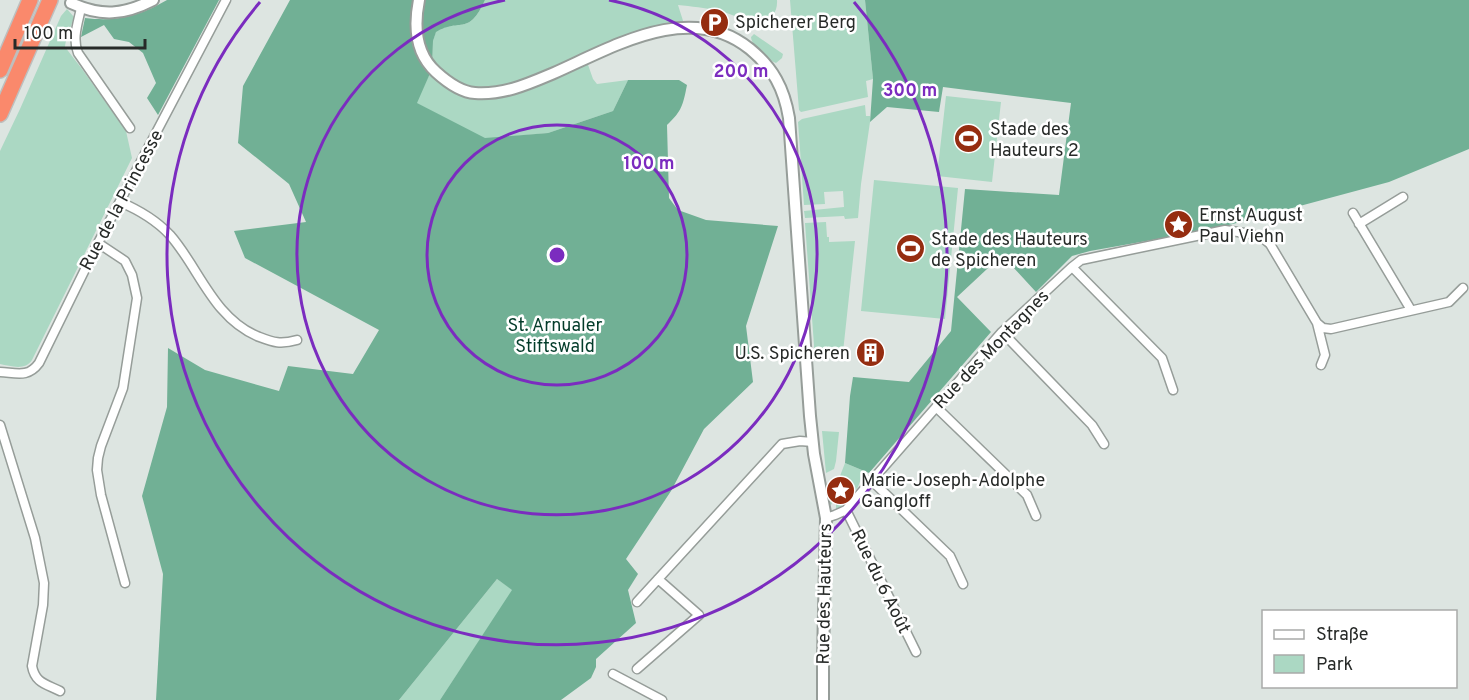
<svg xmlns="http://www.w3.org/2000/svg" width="1469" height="700" font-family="Overpass,sans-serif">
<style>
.green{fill:#abd8c3}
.forest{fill:#71b095}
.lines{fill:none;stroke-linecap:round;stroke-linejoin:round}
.minor-casing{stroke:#969d99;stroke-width:11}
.tertiary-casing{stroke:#969d99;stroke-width:14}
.motorway-casing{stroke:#bebfbe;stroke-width:18}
.minor{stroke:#fff;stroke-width:8}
.tertiary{stroke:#fff;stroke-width:10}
.motorway{stroke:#fa896c;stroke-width:15}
.ring{fill:none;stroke:#7b2cbf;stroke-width:3}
.labels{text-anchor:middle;stroke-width:5;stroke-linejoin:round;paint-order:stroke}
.poi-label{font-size:18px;fill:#272a28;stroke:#fff;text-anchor:start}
.street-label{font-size:18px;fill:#272a28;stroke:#fff}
.park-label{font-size:18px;fill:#033c2a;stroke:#fff}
.centre{fill:#7b2cbf;stroke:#fff;stroke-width:3}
.ring-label{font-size:18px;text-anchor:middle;font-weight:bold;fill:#7b2cbf;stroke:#fff;stroke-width:5;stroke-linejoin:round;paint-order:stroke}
</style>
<rect width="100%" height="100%" fill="#dde5e1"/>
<path class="green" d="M485,0h292c1,16 -10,21 -23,27 -22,-17 -49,-19 -76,-22l7,22 -99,32 7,20 4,5 31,-4 -15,31 -65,22 -63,6 -69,-36 16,-34 1,-28 3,-10c25,-14 32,6 49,-31z
M790,0h75l8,79 -7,2 2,16 -67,15 -2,-2z
M67,9l7,8c-2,7 -9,24 -9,30l17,22 44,62 6,27 -100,202c-7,11 -21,6 -32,4v-213l20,-42 41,-93z
M754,34l29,20 -1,4 -6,5c-10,-4 -24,-16 -25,-26z
M946,96l55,6 -9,80 -55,-6z
M865,105l1,11h4v6l-9,62 -3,34 -13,1 -1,-3 -39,2 -1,-7 40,-4 -1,-16 -19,1 1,12 -21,1 -6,-83 4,-3z
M874,180l84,8 -13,131 -84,-8z
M826,222l1,15h2v5l26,-1 -12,111 -27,-2 -2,-1v-4l-9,-122z
M822,431l17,1 -3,29 -2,8 -8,4z
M845,463l19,8 -6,16 -20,23 -2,-1v-5l5,-10 2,1 3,-7 -8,-3 -3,7 2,1 -6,12 -1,-1 -2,-13 12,-15z
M497,579l16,11 -73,110h-41z"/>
<path class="forest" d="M167,0h52l-61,115 -11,-17 9,-15 -13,-30 -14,-11 -15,-3 -10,-14 -23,12 4,-19c32,4 54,-2 82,-18z
M290,0h195c-17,37 -24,17 -49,32l-3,9 -1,28 -15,34 68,35 63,-5 65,-22 15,-31h51l8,5c-4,20 -5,26 -20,40l2,73 9,12 28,10 72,6 -32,100 7,56 -49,47 -33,62 -45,68 12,15 -10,16 8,33 -40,36v8l-5,11 -30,22h-121l72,-110 -15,-11 -98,121h-243l7,-126 -21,-78 25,-89 1,-59 37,22 74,21 9,-25 65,8 26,-44 -134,-72 -11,-27 72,-9 -17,-38 -51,-41 5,-57z
M865,0h604v149l-80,33 -175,47 -124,22 -18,5 -36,36 -34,-37 -45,42 34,35 -122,141 -24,-10 5,-67 3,-19 56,5 42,-51 14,-142 94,6 12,-92 -128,-16 -4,25 -52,-5 -17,15 3,-43z"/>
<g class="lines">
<defs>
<path id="minor" d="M81,8c-3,15 -9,30 -3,45l52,75
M120,202c19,8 36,18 50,33 29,33 43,82 87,101 16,6 22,9 40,4
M1353,213l58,97
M1359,224l44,-27
M98,243l27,18 7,14 5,23 -14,90 -22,58 -3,12 -1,12 4,25 24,88
M1072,267l90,91 11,32
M1317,323l8,32 -4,10
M1002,332l90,93 12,19
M0,372c17,1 28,6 39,-9l59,-120 128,-243
M936,407l91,88 9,21
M0,425l35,113 9,45 -1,22 -11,61c3,17 14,18 28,25
M871,480l79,76 13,28
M846,510l70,142
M826,518l9,-3 11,-5 156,-178 70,-65 9,-7 144,-30 26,4 13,5 6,5 47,79 6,5 8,1 118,-27 14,-14
M637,602l145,-158 18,-3 13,1
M637,669l62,-54 -41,-36
M613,674l49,26"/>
<path id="tertiary" d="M419,0c-5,25 -4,53 17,72 11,10 24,20 39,21 29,2 53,-9 79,-20 59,-26 136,-73 196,-24 23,19 34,39 39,69l21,298 4,38 12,64 -3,141v41
M71,3c30,14 53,12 82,-3"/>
<path id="motorway" d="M0,70l30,-70
M0,114l50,-114"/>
</defs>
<use href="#minor" class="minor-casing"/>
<use href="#tertiary" class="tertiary-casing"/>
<use href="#motorway" class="motorway-casing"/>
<use href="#minor" class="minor"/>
<use href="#tertiary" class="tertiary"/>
<use href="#motorway" class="motorway"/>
</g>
<g class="ring">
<circle cx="557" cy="255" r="130"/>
<path d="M609 0A260 260 0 1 1 505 0"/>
<path d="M854 2A390 390 0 1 1 260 2"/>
</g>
<defs>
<symbol id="parking-disc" viewBox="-11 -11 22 22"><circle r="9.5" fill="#952d10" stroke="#fff"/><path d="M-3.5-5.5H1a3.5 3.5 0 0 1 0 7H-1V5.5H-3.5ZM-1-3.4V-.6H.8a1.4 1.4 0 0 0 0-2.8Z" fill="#fff"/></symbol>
<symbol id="stadium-disc" viewBox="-11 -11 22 22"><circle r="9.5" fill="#952d10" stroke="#fff"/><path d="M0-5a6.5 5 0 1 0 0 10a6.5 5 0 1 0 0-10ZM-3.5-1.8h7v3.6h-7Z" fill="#fff"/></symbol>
<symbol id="sight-disc" viewBox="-11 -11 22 22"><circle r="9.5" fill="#952d10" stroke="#fff"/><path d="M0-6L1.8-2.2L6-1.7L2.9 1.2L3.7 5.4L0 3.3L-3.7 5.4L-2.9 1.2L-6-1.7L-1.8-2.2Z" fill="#fff"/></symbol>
<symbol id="building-disc" viewBox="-11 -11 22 22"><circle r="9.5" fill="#952d10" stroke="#fff"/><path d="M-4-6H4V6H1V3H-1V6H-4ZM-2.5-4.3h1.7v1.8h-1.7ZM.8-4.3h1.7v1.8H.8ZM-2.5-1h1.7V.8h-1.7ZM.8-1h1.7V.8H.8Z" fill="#fff"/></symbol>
</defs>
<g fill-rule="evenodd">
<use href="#parking-disc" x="698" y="6" width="33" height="33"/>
<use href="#stadium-disc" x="952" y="122" width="33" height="33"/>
<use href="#sight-disc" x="1162" y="208" width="33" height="33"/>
<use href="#stadium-disc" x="894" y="232" width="33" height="33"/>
<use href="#building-disc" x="854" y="336" width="33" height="33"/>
<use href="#sight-disc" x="824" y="474" width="33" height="33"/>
</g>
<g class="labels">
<g class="poi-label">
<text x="735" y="28">Spicherer Berg</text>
<text x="990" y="135">Stade des<tspan x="990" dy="21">Hauteurs 2</tspan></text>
<text x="1199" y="221">Ernst August<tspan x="1199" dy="21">Paul Viehn</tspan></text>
<text x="931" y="245">Stade des Hauteurs<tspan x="931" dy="21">de Spicheren</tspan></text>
<text x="850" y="359" text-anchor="end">U.S. Spicheren</text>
<text x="861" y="486">Marie-Joseph-Adolphe<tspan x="861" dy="21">Gangloff</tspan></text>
</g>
<g class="street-label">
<text transform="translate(121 200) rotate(-62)" y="6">Rue de la Princesse</text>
<text transform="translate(991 349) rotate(-46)" y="6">Rue des Montagnes</text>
<text transform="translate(881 581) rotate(64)" y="6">Rue du 6 Août</text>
<text transform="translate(824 594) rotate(-89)" y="6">Rue des Hauteurs</text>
</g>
<g class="park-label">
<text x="555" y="331">St. Arnualer<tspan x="555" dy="21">Stiftswald</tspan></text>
</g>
</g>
<circle cx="557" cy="255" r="9" class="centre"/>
<g class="ring-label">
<text x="741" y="77">200 m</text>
<text x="910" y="96">300 m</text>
<text x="649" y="169">100 m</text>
</g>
<rect x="1262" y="610" width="195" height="78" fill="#ffffff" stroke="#a9aaa9" stroke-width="1.5"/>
<rect x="1274" y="630" width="30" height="9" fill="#ffffff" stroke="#a9aaa9" stroke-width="1.5"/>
<text x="1316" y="640" font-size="18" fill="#272a28">Straße</text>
<rect x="1274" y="655" width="30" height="18" fill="#abd8c3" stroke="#a9aaa9" stroke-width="1.5"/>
<text x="1316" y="670" font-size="18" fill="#272a28">Park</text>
<path d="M15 39v9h130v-9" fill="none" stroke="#272a28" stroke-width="3"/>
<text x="24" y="39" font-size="18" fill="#272a28" stroke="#ffffff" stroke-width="4.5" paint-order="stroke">100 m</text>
</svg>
